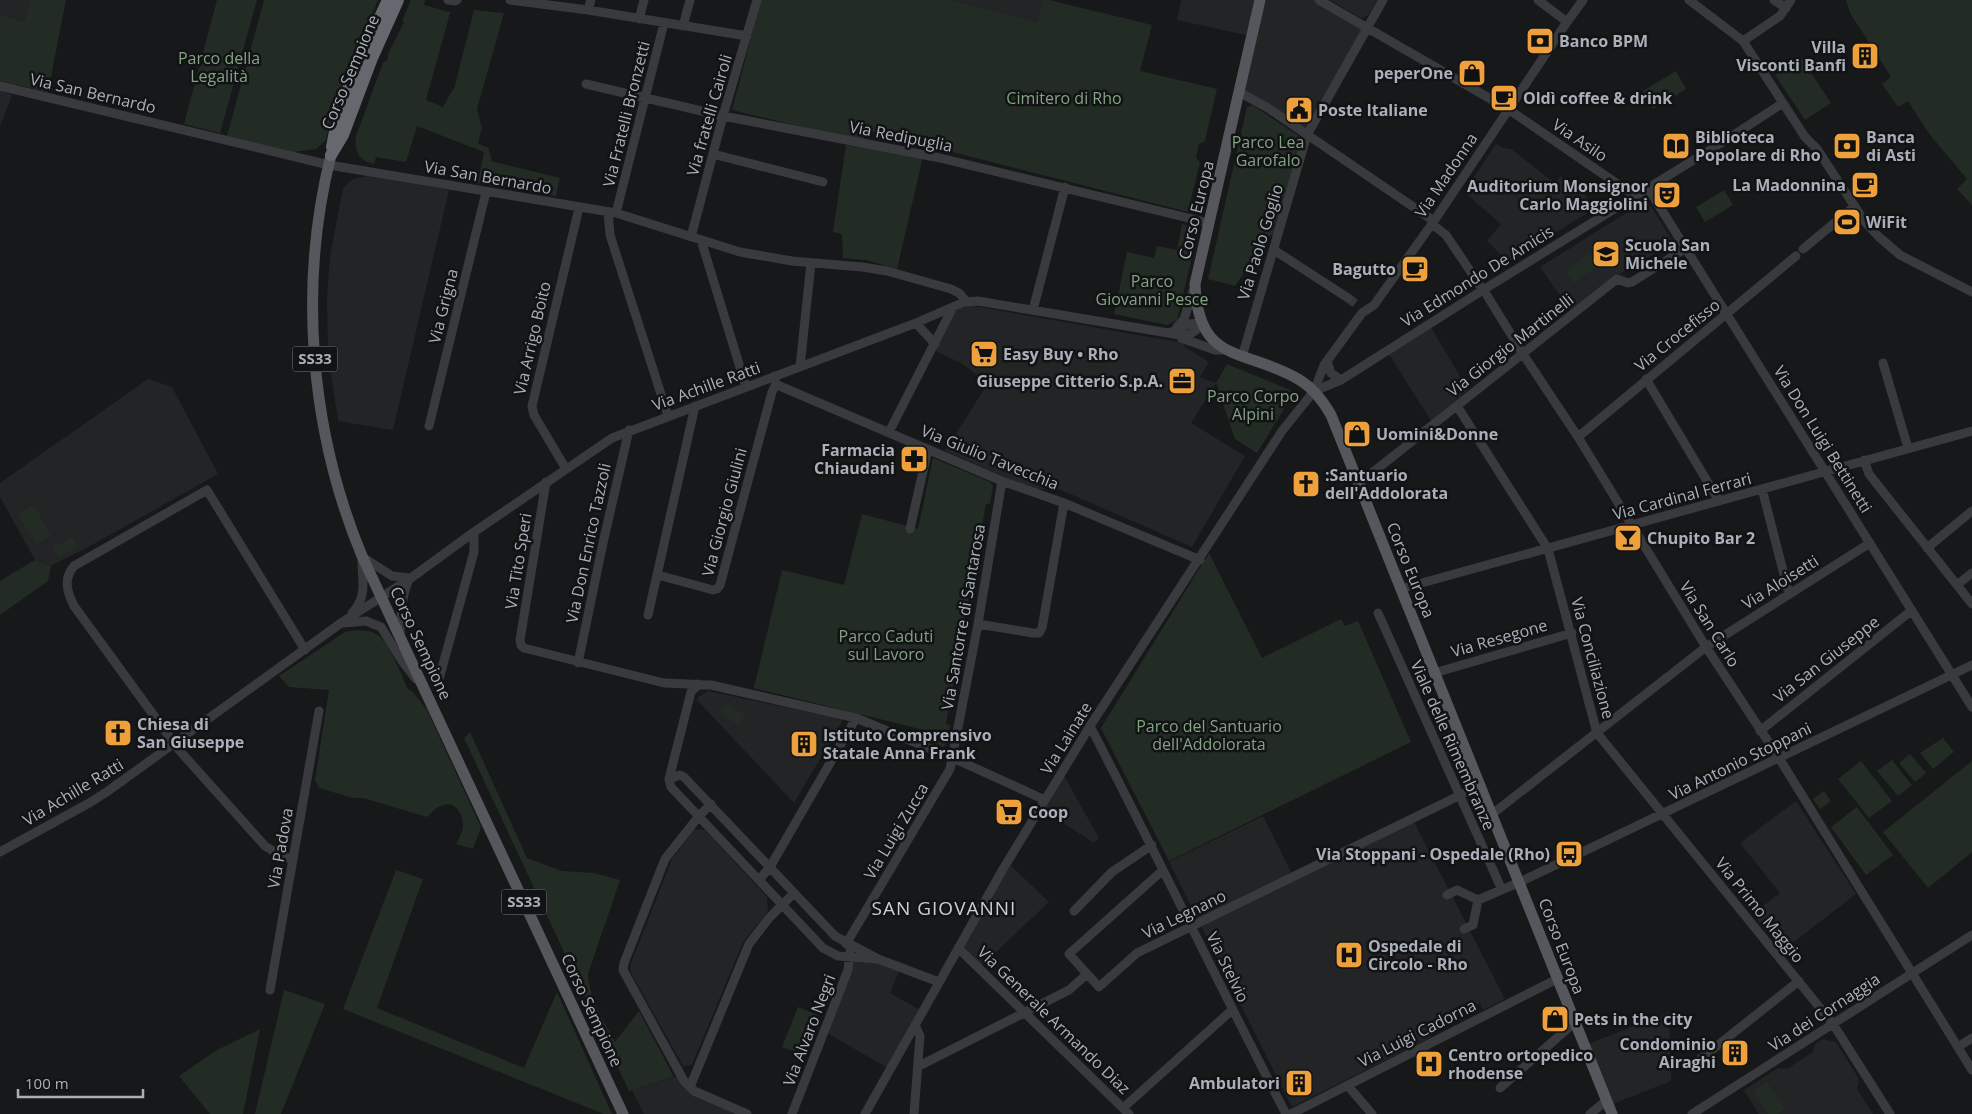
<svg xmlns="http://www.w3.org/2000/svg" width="1972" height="1114" font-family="'Open Sans',sans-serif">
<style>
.built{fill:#232426}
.green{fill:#232c24}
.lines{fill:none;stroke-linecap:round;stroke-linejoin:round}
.minor-tunnel{stroke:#343639;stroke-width:9;stroke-dasharray:9 4.5;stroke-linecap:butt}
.minor{stroke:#383a3e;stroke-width:9}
.major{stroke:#55575d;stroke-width:11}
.highway{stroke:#65686f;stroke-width:12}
.labels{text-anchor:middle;stroke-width:5;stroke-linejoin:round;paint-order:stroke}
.shield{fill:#121314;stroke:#7c8188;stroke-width:1}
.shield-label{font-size:15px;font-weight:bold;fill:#aab0b9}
.poi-label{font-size:16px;font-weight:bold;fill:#aab0b9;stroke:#121314;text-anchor:start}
.park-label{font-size:16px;fill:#83a382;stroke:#121314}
.street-label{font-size:16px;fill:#aab0b9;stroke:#121314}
.quarter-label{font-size:19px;letter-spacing:1px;fill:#cbcfd5;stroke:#121314}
</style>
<rect width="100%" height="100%" fill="#171819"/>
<path class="built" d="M0,0h31l-7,22 -24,-8z
M951,0h91l-5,22z
M1181,0h77l-8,36 -73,-16z
M1262,0h55l49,28 -60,105 -65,-42z
M1330,0h48l-9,15 -8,3z
M0,90l12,5 -12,31z
M1496,144l7,4 8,1 44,34 6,-7 18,15 2,-3 13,21 -86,53 -21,-21 14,-17 -37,-32z
M367,176l82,14 -56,240 -55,-9 -10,-68 -1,-54 3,-43 13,-68 10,-9z
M1647,200l26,42 -53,32 -50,36 -30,-43z
M968,305l215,38 2,4 24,15 -9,15 16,6 -25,40 54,33 -53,91 -133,-58h-25l-89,-38 43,-68 -27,-20 -26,-12 21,-41z
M1431,327l37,63 -37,31 -42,-67z
M148,379l24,8 46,87 -126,71 -41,21 -16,-6 -35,-63v-14z
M708,691l133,28 1,3 -48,81 -97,-103 1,-3z
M1063,774l36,64 -5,5 -53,-34z
M1796,801l60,93 -74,57 -29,-37 27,-21 -40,-50z
M1263,816l32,64 119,-58 91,177 -22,11 -3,-7 -52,27 3,7 -139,70 -123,-245z
M694,829l11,1 62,67 1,14 -25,31 -51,123 -9,1 -52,-93 -1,-7 42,-107z
M1008,863l41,39 -69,65 -20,-19z
M851,958h11l38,11 -10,24 30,17 -32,58 -63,-36z
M1669,1012l2,69 -61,24 -24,-60z
M1823,1039l13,3 23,37 -2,10 16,25h-114l-15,-24 34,-22 9,1 26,-17 2,-8z
M679,1076l3,5 62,33h-100l-12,-24z"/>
<path class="green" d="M31,0h35l-18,92 -48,-11v-67l24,8z
M217,0h40l-37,133 -36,-9z
M264,0h114l-44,102 -8,38 -10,9 -23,3 -66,-16z
M411,0h14l-1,5 29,8h-3l-24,87 17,7 10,-18h1l20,-79 30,3 -27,96 5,19 -4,15 10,5 3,9v4l69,17 -4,18 -78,-13 6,-31 -67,-26 -11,36 -30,-5 -2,7c-16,-3 -20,-13 -18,-28l27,-73 5,-4v-5l16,-32 -2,-1z
M761,0h190l86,22 5,-22h7l103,25 -12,46 77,18 -12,52 -6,3 -3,14 4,4 -12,50 -322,-82 -3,9 -31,-5 -100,-24z
M1846,0h126v205l-15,-16 10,-10 -37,-44 -22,-34 -10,6 -16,-23 9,-7 -41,-64z
M1801,58l30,45 -26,17 -30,-45z
M1676,71l10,18 -33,20 -10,-18z
M1252,105l50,33 -27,98 -5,-1 -10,33 -14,-4 -2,9 -9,13 -27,-7 39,-172z
M846,145l77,12 -26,112 -31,-9 -23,-2 -1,-24 -9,-2z
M1724,190l9,15 -28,17 -9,-15z
M1182,224l16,4v3l-21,89 -10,5 -53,-11 13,-62 27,6 3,-12 20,4z
M1589,253l9,12 -24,18 -9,-11z
M1227,364l63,26 2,6 -35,57 -22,-14 -19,-56z
M933,458l57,24 3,4 -3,18h-4l-40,220 4,1 -4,19 -3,3 -12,-5 3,-12 -5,-1 -1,2 -174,-43 28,-118 62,15 18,-71 56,15z
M34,505l17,31 -15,8 -18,-30z
M73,537l5,10 -19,10 -6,-9z
M1209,553l53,105 79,-39 4,7 13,-5 53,121 -242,119 -68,-133z
M35,560l16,6 -3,15 -48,34v-34z
M357,630c7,1 13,0 19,4 13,7 25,41 32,55l5,3 14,18 54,117 -8,22 -17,-5c3,-6 7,-12 7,-19 0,-4 -1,-8 -3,-12 -10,-17 -24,-6 -33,4l-64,-19h-10l-34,-10 -4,-8 14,-90 -40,-3 -10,-11 66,-44z
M726,703l19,12 -6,10 -19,-12z
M470,732l57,126 35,13 32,2 26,7 -32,94c1,25 16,47 27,68l24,-31 35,66 -45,14 -165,-353z
M1943,738l11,14 -21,17 -13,-16z
M1910,754l16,19 -11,9 -16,-19z
M1892,760l20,25 -14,11 -21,-25z
M1861,761l31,40 -23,17 -31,-39z
M1972,761v91l-44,36 -45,-56z
M1824,791l7,10 -11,8 -7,-10z
M1857,807l36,48 -27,20 -35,-48z
M396,870l27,9 -46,129 147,60 33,-76 55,122h-8l-261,-105z
M284,990l41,14 -44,110h-26z
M798,1007l20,8 -15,40 -21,-8z
M260,1029l-17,85h-33l-31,-38 38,-26z
M1767,1082l18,27 -8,5h-9l-15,-23z"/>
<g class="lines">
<path class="minor-tunnel" d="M1348,298l11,8"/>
<path class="minor" d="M448,0l7,1 2,-1
M510,0l78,10 159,26
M1319,0l189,109 127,87
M1538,0l29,22
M1689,0l54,41
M1774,0l12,8
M1791,0l-11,16 -37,25 62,96 12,12 48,73 14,15 21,18 72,37
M588,10l3,-10
M639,19l5,-19
M683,26l7,-26
M586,84l137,32 217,42 269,65
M0,86l329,79 287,48 124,39 52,9 70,6 25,4 64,18 8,4 7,8
M1239,92l29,16 166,113
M713,154l110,28
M1648,188l324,519
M608,212l2,23 58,181
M616,213l48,-190
M1432,224l14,11 37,55
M691,237l32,-121 34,-116
M701,240l45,147
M1803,249l52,-43
M1274,250l74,48
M1483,289l40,65 55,83 128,210 73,111 193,312
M1033,310l32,-123
M916,323l19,21
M1177,327l7,-8 11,-34
M1181,338l34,12h11
M1242,357l65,-222 76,-135
M1327,361l4,12 10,7
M1883,363l25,85
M800,367l11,-104
M774,376l2,8 6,3 220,94 62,22 136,57
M1646,379l73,122
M1314,391l10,-26 38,-52 12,-8 60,-84 133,-199 16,-22
M1457,406l91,143 49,184 236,291 57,90
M429,426l57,-234
M889,432l64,-125
M1578,437l218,-181
M1864,460l5,14 103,130
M566,469l-32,-54 -2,-9 47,-198
M546,482l-26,158 1,5 3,3 140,35 47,2 145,33 97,40 92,42
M1358,484l259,-205 11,4 4,-1 54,-34
M1762,489l27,105
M910,529l18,-80
M1927,548l45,-37
M364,558l28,18 18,2
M658,575l55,15 4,-1 3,-4 52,-193 4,-8
M1957,585l15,-12
M1400,589l572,-158
M352,613c17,-18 9,-34 10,-56
M1378,613l124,277
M648,615l47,-209
M344,623l22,-2 15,6 21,34 14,18
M978,624l55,9h6l3,-5 22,-125
M400,635c1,-19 1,-40 10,-57
M578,663l25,-120 26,-113
M1434,673l138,-40
M439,679l35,-127v-20
M1090,726c67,129 129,259 196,388
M1760,731l151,-120
M669,779l22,-87 8,-8
M711,804l-12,12 -34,43 -41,104 -1,7 61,111 10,10 53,23
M1491,815l215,-168 164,-104
M0,852l91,-50 17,-11 233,-168 70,-45 63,-46 138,-94 304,-115 48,-21 14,-1 202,34c9,1 17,-3 21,-12l-12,1 -20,9
M293,860l-15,-6 -13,-8 -86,-96 -105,-144c-7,-14 -11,-27 0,-40l133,-76 98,160
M1163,870l-94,84 30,33 38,-34 342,-167
M759,880l11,-13 86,-149
M1447,895l10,-5 21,10 42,-18 452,-217
M1074,911l38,-39 40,-27
M1464,929l9,-4 5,-25
M846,944l104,-175 28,-145 24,-143
M958,948l171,166
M878,959l-40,-3 -15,-8 -152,-161 -2,-8 11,-4 4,2 151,159 43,23 61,23
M270,990l49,-279
M1958,1047l14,-9
M1694,1064l105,-83
M919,1066l150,-76 18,-16
M1348,1086l24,28
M690,1087l59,-143 20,-26 25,-25
M1500,1088l75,-66
M1123,1108l109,-98
M792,1114l56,-144 2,-19
M865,1114l138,-245 87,-143 192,-295 32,-40 27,-11 142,-90 243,-150 57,-37
M914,1114l6,-78 -5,-11
M1291,1114l266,-135
M1590,1114l17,-14
M1692,1114l280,-179"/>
<path class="major" d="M1260,0l-65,284c3,81 50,64 103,95 14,8 25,22 33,36l281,699
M331,155c-33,131 -21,276 31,401l261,558"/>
<path class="highway" d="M332,147c8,-52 34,-99 56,-147
M331,155l12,-20 29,-77 26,-58"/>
</g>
<defs>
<symbol id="bank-square" viewBox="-11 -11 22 22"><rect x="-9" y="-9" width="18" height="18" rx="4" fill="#eda03b" stroke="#121314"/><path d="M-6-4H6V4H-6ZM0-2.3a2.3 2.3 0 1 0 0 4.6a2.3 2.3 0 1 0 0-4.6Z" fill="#111"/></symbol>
<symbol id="building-square" viewBox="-11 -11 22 22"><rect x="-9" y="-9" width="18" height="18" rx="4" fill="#eda03b" stroke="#121314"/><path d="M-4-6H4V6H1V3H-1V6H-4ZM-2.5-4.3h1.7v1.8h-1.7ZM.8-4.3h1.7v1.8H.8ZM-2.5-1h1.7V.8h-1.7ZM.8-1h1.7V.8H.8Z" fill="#111"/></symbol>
<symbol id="shop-square" viewBox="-11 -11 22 22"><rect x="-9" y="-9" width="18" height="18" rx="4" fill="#eda03b" stroke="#121314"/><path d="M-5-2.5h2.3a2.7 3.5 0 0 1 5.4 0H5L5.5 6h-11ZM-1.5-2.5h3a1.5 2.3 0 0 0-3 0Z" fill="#111"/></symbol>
<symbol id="cafe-square" viewBox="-11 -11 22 22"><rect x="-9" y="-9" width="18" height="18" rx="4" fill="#eda03b" stroke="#121314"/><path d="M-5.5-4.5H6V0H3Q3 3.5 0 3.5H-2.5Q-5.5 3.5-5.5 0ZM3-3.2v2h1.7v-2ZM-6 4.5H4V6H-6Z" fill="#111"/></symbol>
<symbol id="civic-square" viewBox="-11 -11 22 22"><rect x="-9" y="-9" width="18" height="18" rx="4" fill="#eda03b" stroke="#121314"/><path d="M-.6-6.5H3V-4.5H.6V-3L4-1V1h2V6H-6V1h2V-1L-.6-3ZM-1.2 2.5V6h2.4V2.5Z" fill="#111"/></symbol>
<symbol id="library-square" viewBox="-11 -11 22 22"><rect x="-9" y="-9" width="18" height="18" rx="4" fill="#eda03b" stroke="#121314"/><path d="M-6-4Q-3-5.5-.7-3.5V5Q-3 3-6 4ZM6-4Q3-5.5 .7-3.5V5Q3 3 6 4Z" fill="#111"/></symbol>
<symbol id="theatre-square" viewBox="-11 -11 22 22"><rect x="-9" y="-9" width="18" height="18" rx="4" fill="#eda03b" stroke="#121314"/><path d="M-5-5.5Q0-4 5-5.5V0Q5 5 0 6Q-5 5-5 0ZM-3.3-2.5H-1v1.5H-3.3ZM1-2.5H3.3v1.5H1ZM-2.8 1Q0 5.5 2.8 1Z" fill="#111"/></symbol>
<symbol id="stadium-square" viewBox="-11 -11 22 22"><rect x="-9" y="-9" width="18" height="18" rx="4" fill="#eda03b" stroke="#121314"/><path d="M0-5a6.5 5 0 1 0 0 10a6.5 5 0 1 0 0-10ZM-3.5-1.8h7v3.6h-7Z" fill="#111"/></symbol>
<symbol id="school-square" viewBox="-11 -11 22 22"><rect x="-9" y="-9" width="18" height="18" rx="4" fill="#eda03b" stroke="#121314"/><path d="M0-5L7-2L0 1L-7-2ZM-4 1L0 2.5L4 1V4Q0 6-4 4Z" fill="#111"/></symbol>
<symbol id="supermarket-square" viewBox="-11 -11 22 22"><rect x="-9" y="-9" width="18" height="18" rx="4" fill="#eda03b" stroke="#121314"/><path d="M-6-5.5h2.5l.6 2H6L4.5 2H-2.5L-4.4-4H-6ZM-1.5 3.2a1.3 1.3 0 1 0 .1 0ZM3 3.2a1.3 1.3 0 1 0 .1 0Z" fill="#111"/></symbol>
<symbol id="office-square" viewBox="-11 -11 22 22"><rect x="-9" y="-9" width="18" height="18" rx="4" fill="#eda03b" stroke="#121314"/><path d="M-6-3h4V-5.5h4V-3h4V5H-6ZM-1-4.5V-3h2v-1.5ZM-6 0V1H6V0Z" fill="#111"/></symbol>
<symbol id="pharmacy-square" viewBox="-11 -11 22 22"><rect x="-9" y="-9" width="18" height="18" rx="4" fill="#eda03b" stroke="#121314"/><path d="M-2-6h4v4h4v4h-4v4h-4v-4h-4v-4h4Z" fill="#111"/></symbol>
<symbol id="church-square" viewBox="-11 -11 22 22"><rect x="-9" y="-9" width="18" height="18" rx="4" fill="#eda03b" stroke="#121314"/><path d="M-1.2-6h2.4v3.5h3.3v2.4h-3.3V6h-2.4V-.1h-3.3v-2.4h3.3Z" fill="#111"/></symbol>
<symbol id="bar-square" viewBox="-11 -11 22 22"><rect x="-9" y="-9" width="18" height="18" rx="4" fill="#eda03b" stroke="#121314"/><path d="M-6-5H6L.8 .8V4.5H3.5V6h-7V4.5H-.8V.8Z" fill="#111"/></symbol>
<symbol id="bus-square" viewBox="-11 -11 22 22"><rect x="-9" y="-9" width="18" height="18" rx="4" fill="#eda03b" stroke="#121314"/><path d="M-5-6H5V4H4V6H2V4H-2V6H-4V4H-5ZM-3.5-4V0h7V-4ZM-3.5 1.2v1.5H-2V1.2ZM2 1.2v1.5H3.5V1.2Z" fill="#111"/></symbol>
<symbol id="hospital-square" viewBox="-11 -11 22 22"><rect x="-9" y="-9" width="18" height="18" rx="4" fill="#eda03b" stroke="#121314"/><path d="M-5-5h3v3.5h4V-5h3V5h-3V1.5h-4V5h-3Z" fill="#111"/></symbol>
</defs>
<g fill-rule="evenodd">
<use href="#bank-square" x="1524" y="25" width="32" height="32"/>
<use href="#building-square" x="1849" y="40" width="32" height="32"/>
<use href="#shop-square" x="1456" y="57" width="32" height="32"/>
<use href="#cafe-square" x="1488" y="82" width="32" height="32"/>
<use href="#civic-square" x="1283" y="94" width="32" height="32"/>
<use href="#library-square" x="1660" y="130" width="32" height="32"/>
<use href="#bank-square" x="1831" y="130" width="32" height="32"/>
<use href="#cafe-square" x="1849" y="169" width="32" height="32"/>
<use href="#theatre-square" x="1651" y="179" width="32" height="32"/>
<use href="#stadium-square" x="1831" y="206" width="32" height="32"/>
<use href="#school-square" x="1590" y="238" width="32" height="32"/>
<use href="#cafe-square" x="1399" y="253" width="32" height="32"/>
<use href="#supermarket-square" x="968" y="338" width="32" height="32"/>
<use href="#office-square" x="1166" y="365" width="32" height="32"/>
<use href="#shop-square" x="1341" y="418" width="32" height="32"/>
<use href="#pharmacy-square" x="898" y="443" width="32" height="32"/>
<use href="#church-square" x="1290" y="468" width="32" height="32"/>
<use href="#bar-square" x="1612" y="522" width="32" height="32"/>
<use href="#church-square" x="102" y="717" width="32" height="32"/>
<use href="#building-square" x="788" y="728" width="32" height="32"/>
<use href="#supermarket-square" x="993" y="796" width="32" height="32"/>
<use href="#bus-square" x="1553" y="838" width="32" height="32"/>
<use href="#hospital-square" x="1333" y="939" width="32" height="32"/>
<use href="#shop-square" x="1539" y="1003" width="32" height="32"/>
<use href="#building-square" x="1719" y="1037" width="32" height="32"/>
<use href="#hospital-square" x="1413" y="1048" width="32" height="32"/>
<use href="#building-square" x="1283" y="1067" width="32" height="32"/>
</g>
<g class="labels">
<g class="shield">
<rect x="292.5" y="346.5" width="45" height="25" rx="4"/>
<rect x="501.5" y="889.5" width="45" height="25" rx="4"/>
</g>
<g class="shield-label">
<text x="315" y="364">SS33</text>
<text x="524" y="907">SS33</text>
</g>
<g class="poi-label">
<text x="1559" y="47">Banco BPM</text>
<text x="1846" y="53" text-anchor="end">Villa<tspan x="1846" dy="18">Visconti Banfi</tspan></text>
<text x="1453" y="79" text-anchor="end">peperOne</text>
<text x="1523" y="104">Oldì coffee &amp; drink</text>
<text x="1318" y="116">Poste Italiane</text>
<text x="1695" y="143">Biblioteca<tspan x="1695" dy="18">Popolare di Rho</tspan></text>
<text x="1866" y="143">Banca<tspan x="1866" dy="18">di Asti</tspan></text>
<text x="1846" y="191" text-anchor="end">La Madonnina</text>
<text x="1648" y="192" text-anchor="end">Auditorium Monsignor<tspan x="1648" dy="18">Carlo Maggiolini</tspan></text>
<text x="1866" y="228">WiFit</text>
<text x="1625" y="251">Scuola San<tspan x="1625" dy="18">Michele</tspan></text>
<text x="1396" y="275" text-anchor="end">Bagutto</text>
<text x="1003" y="360">Easy Buy • Rho</text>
<text x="1163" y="387" text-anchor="end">Giuseppe Citterio S.p.A.</text>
<text x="1376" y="440">Uomini&amp;Donne</text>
<text x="895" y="456" text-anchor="end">Farmacia<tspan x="895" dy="18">Chiaudani</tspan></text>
<text x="1325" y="481">:Santuario<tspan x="1325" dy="18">dell'Addolorata</tspan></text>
<text x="1647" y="544">Chupito Bar 2</text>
<text x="137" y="730">Chiesa di<tspan x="137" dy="18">San Giuseppe</tspan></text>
<text x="823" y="741">Istituto Comprensivo<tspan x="823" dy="18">Statale Anna Frank</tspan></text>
<text x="1028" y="818">Coop</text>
<text x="1550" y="860" text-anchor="end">Via Stoppani - Ospedale (Rho)</text>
<text x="1368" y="952">Ospedale di<tspan x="1368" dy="18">Circolo - Rho</tspan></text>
<text x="1574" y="1025">Pets in the city</text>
<text x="1716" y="1050" text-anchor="end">Condominio<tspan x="1716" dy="18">Airaghi</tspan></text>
<text x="1448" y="1061">Centro ortopedico<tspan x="1448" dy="18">rhodense</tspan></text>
<text x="1280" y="1089" text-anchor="end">Ambulatori</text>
</g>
<g class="park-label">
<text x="219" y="64">Parco della<tspan x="219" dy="18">Legalità</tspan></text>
<text x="1064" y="104">Cimitero di Rho</text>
<text x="1268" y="148">Parco Lea<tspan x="1268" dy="18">Garofalo</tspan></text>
<text x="1152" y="287">Parco<tspan x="1152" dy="18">Giovanni Pesce</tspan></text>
<text x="1253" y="402">Parco Corpo<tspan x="1253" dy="18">Alpini</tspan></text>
<text x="886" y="642">Parco Caduti<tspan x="886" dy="18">sul Lavoro</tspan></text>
<text x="1209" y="732">Parco del Santuario<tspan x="1209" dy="18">dell'Addolorata</tspan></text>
</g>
<g class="street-label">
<text transform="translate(350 72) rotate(-67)" y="6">Corso Sempione</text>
<text transform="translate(93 93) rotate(13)" y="6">Via San Bernardo</text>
<text transform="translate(626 114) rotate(-76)" y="6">Via Fratelli Bronzetti</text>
<text transform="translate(709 115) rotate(-74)" y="6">Via fratelli Cairoli</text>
<text transform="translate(901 136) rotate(11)" y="6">Via Redipuglia</text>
<text transform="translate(1580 140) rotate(34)" y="6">Via Asilo</text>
<text transform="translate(1446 175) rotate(-56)" y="6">Via Madonna</text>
<text transform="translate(488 177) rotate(10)" y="6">Via San Bernardo</text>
<text transform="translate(1196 210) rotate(-76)" y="6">Corso Europa</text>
<text transform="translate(1260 242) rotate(-73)" y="6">Via Paolo Goglio</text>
<text transform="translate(1477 276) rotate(-32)" y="6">Via Edmondo De Amicis</text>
<text transform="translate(443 306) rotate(-76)" y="6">Via Grigna</text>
<text transform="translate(1677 335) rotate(-39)" y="6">Via Crocefisso</text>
<text transform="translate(532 338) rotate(-77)" y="6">Via Arrigo Boito</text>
<text transform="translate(1510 345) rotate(-38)" y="6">Via Giorgio Martinelli</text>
<text transform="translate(706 386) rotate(-20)" y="6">Via Achille Ratti</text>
<text transform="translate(1823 439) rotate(58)" y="6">Via Don Luigi Bettinetti</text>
<text transform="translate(990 457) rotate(22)" y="6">Via Giulio Tavecchia</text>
<text transform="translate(1682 496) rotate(-15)" y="6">Via Cardinal Ferrari</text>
<text transform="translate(724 512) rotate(-75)" y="6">Via Giorgio Giulini</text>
<text transform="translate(588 543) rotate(-78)" y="6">Via Don Enrico Tazzoli</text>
<text transform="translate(518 561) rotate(-81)" y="6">Via Tito Speri</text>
<text transform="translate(1411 570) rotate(68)" y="6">Corso Europa</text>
<text transform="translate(1780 582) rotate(-32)" y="6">Via Aloisetti</text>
<text transform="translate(963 617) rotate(-80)" y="6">Via Santorre di Santarosa</text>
<text transform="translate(1710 624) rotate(58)" y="6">Via San Carlo</text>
<text transform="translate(1499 638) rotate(-16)" y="6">Via Resegone</text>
<text transform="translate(421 643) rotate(65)" y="6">Corso Sempione</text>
<text transform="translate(1593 658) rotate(75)" y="6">Via Conciliazione</text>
<text transform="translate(1826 659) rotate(-38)" y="6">Via San Giuseppe</text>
<text transform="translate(1066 738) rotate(-58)" y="6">Via Lainate</text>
<text transform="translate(1453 745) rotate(66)" y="6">Viale delle Rimembranze</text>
<text transform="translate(1740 761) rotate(-26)" y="6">Via Antonio Stoppani</text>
<text transform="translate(73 792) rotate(-31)" y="6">Via Achille Ratti</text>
<text transform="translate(896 831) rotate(-59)" y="6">Via Luigi Zucca</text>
<text transform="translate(280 848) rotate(-80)" y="6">Via Padova</text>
<text transform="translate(1760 910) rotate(51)" y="6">Via Primo Maggio</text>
<text transform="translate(1184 914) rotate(-26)" y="6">Via Legnano</text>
<text transform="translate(1562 946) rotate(69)" y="6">Corso Europa</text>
<text transform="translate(1228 967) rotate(64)" y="6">Via Stelvio</text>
<text transform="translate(592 1010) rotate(65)" y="6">Corso Sempione</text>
<text transform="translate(1824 1012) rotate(-33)" y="6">Via dei Cornaggia</text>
<text transform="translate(1054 1020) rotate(44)" y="6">Via Generale Armando Diaz</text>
<text transform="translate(809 1030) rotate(-69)" y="6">Via Alvaro Negri</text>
<text transform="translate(1417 1033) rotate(-27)" y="6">Via Luigi Cadorna</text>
</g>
<g class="quarter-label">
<text x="944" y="915">SAN GIOVANNI</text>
</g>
</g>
<path d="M18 1089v8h125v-8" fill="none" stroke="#aab0b9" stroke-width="2.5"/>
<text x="25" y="1089" font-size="15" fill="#aab0b9" stroke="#121314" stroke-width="4" paint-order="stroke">100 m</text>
</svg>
